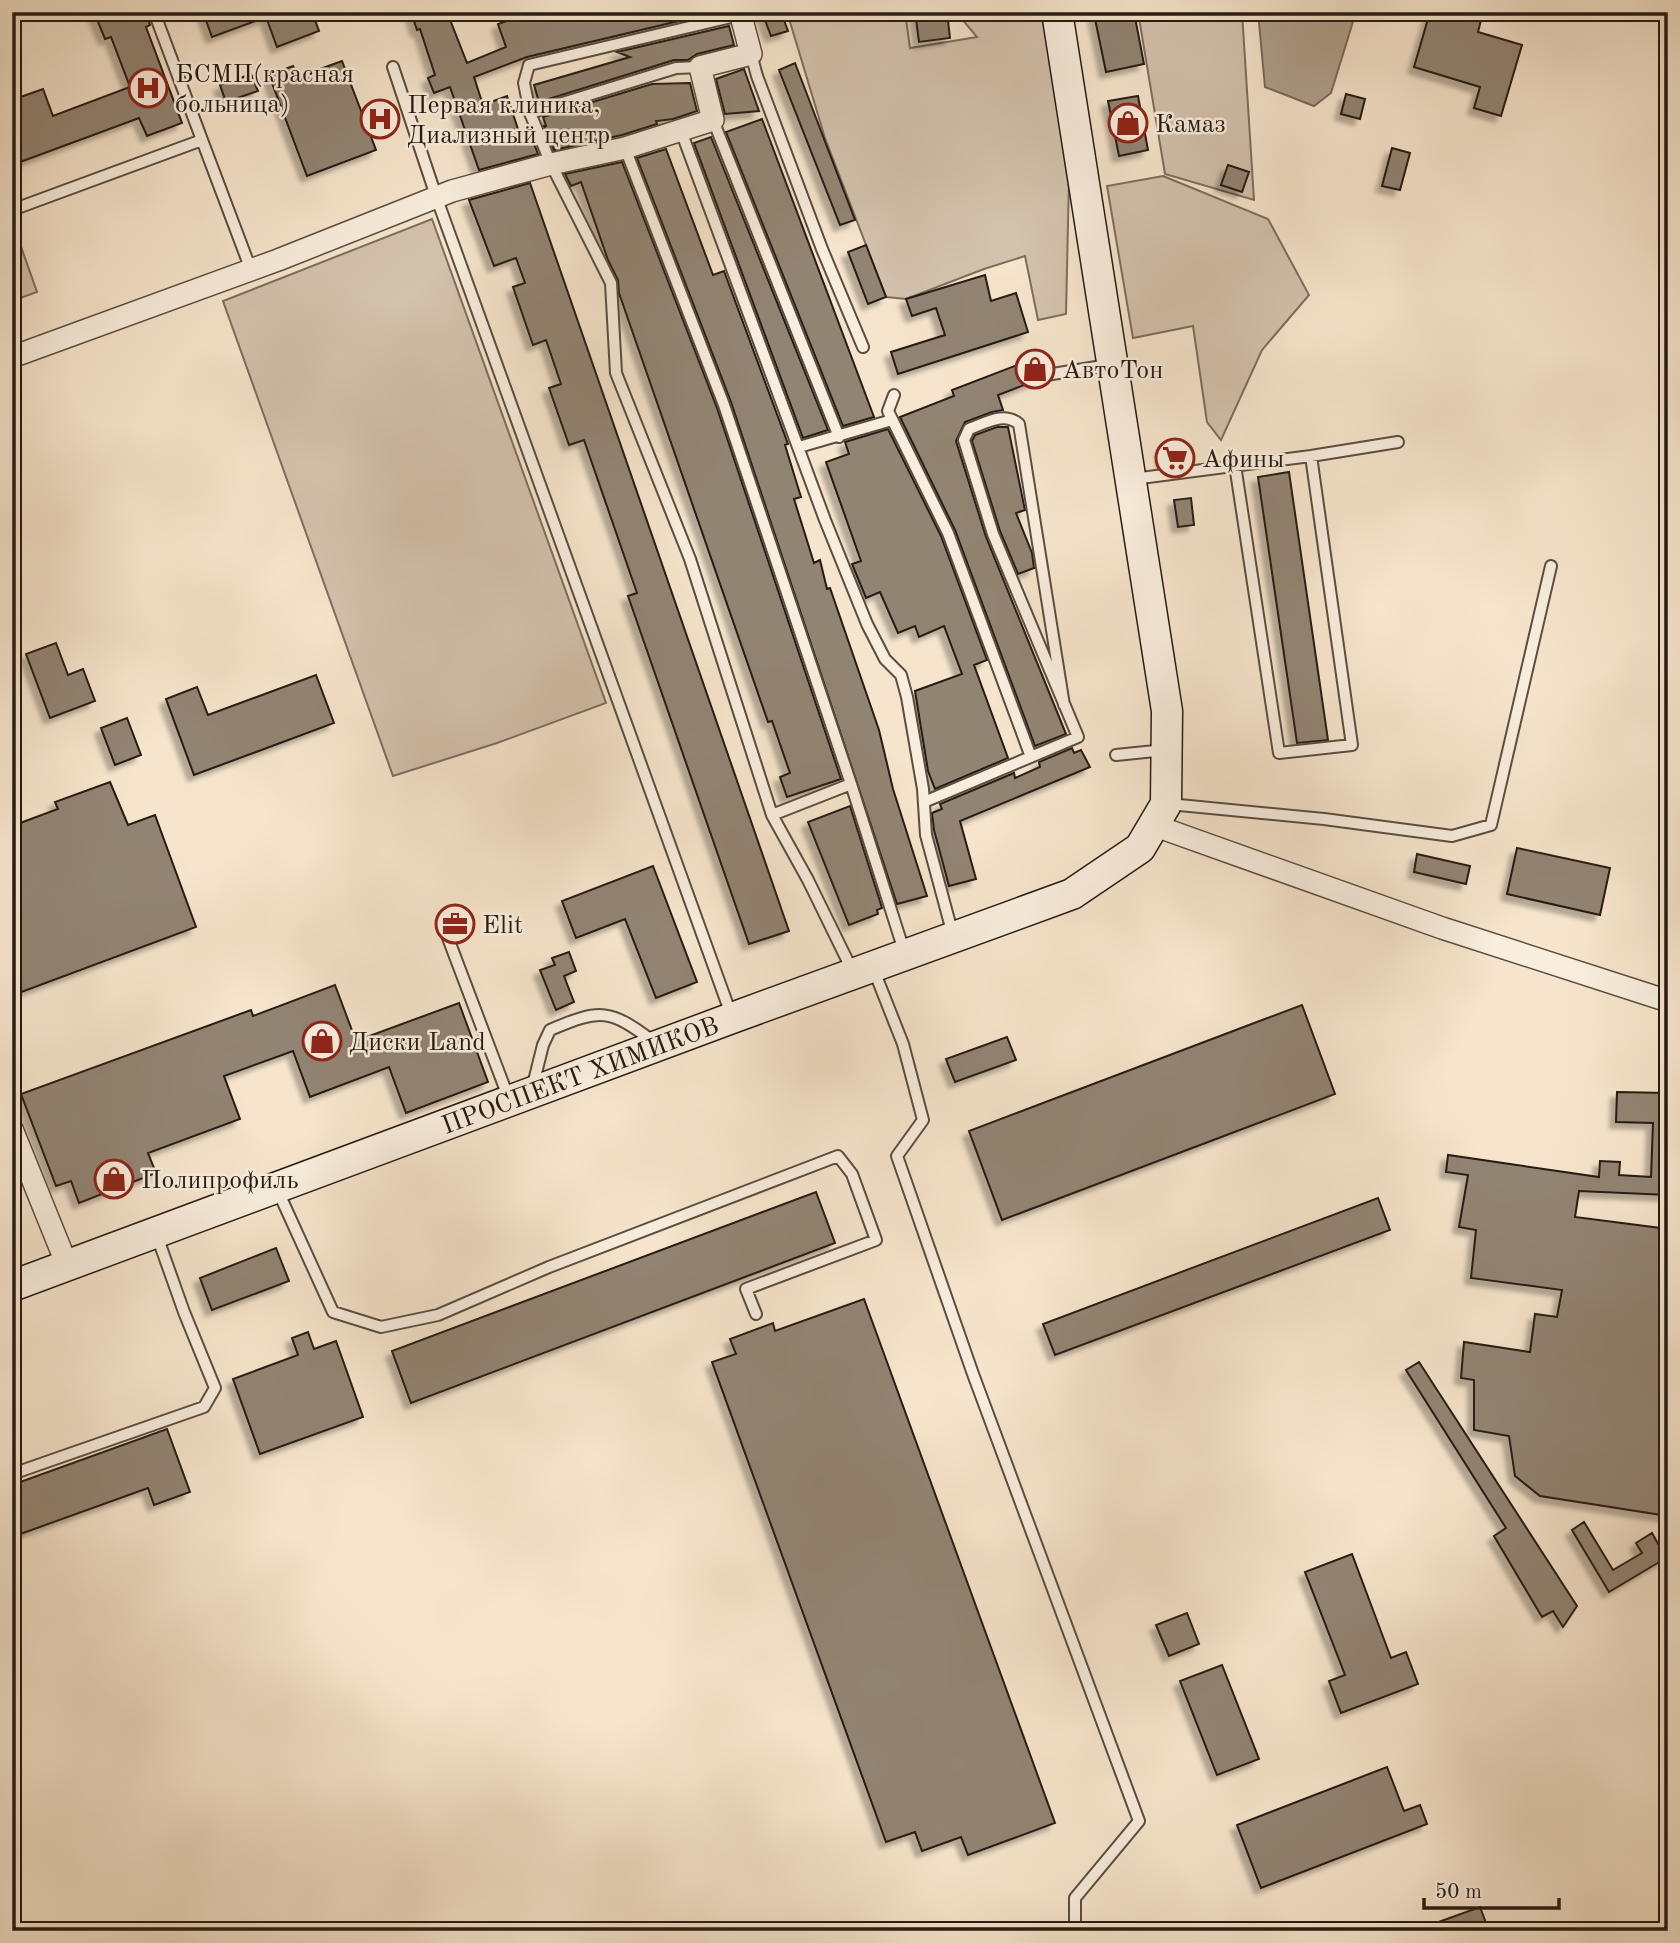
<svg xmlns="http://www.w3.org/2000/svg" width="1680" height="1943" font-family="'Old Standard TT',serif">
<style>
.green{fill:#d3c2ad;stroke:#7c6e60;stroke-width:2}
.water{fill:#afa08d;stroke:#786a5c;stroke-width:2}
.building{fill:#928473;stroke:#261a13;stroke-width:2;filter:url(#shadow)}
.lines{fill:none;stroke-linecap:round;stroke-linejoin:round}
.lane-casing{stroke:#5a4d41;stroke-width:14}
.street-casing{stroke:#5a4d41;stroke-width:24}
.secondary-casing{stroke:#261a13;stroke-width:33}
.lane{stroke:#f9eede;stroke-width:10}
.street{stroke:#f9eede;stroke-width:21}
.secondary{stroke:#f9eede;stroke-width:30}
.labels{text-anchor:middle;stroke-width:5;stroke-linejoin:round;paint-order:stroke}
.poi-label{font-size:26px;fill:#261a13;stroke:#f9eede;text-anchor:start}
.street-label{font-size:26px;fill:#261a13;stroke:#f9eede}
</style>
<defs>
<filter id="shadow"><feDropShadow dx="-6" dy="6" stdDeviation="2" flood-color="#0004"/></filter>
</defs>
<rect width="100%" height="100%" fill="#f6e5cc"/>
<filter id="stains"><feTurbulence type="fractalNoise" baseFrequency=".00286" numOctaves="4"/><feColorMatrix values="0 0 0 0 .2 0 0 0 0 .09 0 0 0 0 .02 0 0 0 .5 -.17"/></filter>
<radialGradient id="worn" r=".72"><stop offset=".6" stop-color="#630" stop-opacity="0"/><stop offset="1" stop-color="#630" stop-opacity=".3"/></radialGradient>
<path class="green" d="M787,12h118l5,36 67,-11 -21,-25h89l24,167 -3,135 -28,6 -13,-64 -41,13 -78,30 -20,-2 -61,-159z
M1138,12h104l12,188 -89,-26z
M1163,176l105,43 41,76 -47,55 -41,90 -14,-18 -14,-96 -60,12 -26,-152z
M432,219l174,484 -109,40 -104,33 -170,-475z
M12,221l25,71 -25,9z"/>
<path class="water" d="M1258,12h98l-25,81 -17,13 -49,-19z"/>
<path class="building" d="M94,12h52l4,13 -4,2 36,96 -35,13 -8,-18 -127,47v-65l31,-11 10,27 77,-29 -19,-50 -6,2z
M203,12h109l7,19 -42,16 -11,-30 -54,20z
M411,12h36l20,51 39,-16 -8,-23 34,-12h105l1,5 14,-5h65l-190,45 -53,20 9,28 24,-9 13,39 9,-4 9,23 -59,16 -29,-83 -16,6 -6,-15 7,-3 -15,-46 -3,1z
M762,12h19l7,19 -17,5z
M915,12h32l3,26 -31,4z
M1104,12h30l10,52 -38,8 -12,-58z
M1430,12h53l-5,20 44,13 -21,71 -27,-8 6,-21 -66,-20z
M729,26l5,19 -37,9 -9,6h-14l-135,42 -5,-17 96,-28 -13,-5z
M342,61l34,89 -69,26 -38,-101 24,-9 5,11z
M795,63l60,157 -15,5 -61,-155z
M744,69l15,42 -34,3 -9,-35z
M251,74l7,17 -32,11 -6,-17z
M690,83l7,28 -24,8 -17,2 1,3 -35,11 -68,15 -10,-24h2l-3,-9 109,-33z
M1346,94l19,5 -5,20 -19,-5z
M1138,96l10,54 -29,6 -11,-55z
M762,119l112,298 -31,9 -117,-294z
M711,137l117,293 -25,8 -109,-295z
M1392,148l18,5 -10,37 -18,-4z
M666,149l47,126 11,-4 64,173 -3,1 16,52 -7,2 20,64 6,-3 7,29 3,-1 49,142 14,59 34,107 -30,8 -166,-502 -94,-244z
M622,162l95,246 124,371 -54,18 -7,-20 10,-4 -18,-52 -4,1 -149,-429 -1,-13 -10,-20 -27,-78 -10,4 -6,-12z
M1228,165l21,7 -7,20 -21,-7z
M530,183l259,748 -40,13 -121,-348 9,-3 -53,-153 -15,5 -20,-57 12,-4 -15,-44 -13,5 -20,-58 12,-4 -9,-25 -22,8 -25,-66z
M866,245l20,52 -18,7 -20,-52z
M985,275l6,26 25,-8 12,39 -130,42 -7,-22 54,-17 -9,-27 -24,8 -6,-17z
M1033,359l7,20 -42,16 5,15 -11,2 -27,10 -9,19 30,96 80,197 -31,12 -80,-216 -55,-113 54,-21 -2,-6z
M997,427h11l17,83 -9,3 16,40 2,15 -16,6 -18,-43 -28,-90 3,-6z
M888,429l53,107 46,124 -13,5 34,93 -73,31 -7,-18 -13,-80 47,-17 -18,-48 -25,11 -4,-11 -17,7 -18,-41 -14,6 -14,-34 9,-3 -35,-99 23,-8 -4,-12z
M1185,446l2,18 -23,3 -2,-18z
M1289,472l39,268 -31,3 -39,-266z
M1191,498l3,27 -16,2 -4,-27z
M56,643l12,32 15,-6 12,32 -45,17 -24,-64z
M316,675l18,48 -140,52 -28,-76 31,-12 11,28z
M127,718l14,37 -26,10 -14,-37z
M1072,748l2,5 7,-3 9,17 -130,54 16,58 -27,7 -15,-56 -2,-17 10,-4 -2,-5 74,-31 1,5 25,-11 -1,-5z
M110,782l18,43 27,-10 41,112 -180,67 -4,-10v-158l46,-17 -3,-7z
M850,806l32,102 -5,2 1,4 -29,11 -41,-103z
M1517,848l93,20 -10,47 -93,-21z
M1417,854l53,12 -4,18 -52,-12z
M653,866l44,116 -41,16 -31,-79 -49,19 -14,-37z
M569,952l7,19 -12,5 10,26 -18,8 -16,-40 15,-5 -3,-7z
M335,985l21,56 103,-38 29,79 -82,31 -17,-46 -79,30 -17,-46 -69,25 16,43 -92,34 8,20 -77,30 -8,-22 -15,5 -35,-92 230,-84 2,6z
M1302,1005l33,89 -333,126 -33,-89z
M1007,1037l9,23 -61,22 -9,-23z
M1617,1092l51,1v102l-89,-4 -4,26 93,12v287l-128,-20 -25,-20 -6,-40 -35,-6v-50l-13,-2 3,-36 66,10 5,-38 22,3 5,-27 -91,-12 5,-48 -17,-3 9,-52 -22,-3 2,-17 151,22 1,-16 20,1 -1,13 32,2 2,-54 -37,-1z
M816,1192l19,51 -424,160 -19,-52z
M1378,1198l12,32 -335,125 -12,-31z
M276,1248l13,33 -77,29 -12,-32z
M864,1299l191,524 -87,32 -7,-18 -39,14 -7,-19 -29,10 -174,-480 24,-8 -6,-15 43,-16 2,8z
M308,1332l6,17 22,-8 27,76 -103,37 -27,-75 65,-24 -6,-17z
M1419,1362l158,244 -14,21 -10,-16 -11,6 -48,-81 12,-8 -100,-158z
M167,1429l23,63 -36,13 -6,-17 -136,49v-52z
M1584,1522l29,48 29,-17 -6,-10 16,-10 14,25 -57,34 -37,-62z
M1352,1554l39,104 15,-6 12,32 -77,29 -12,-32 16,-6 -40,-103z
M1187,1613l12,31 -30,12 -13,-31z
M1222,1665l37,94 -42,16 -37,-94z
M1387,1767l17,44 16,-6 7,19 -166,64 -24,-63z
M1480,1907l9,24h-69l-1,-2z"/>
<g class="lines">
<defs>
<path id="lane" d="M740,15l-211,50 -5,18 6,30 21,51 60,119 5,90 74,186 82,256 36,65 45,92
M751,54l6,22 65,173 41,98
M393,67l44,132 295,818
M530,113l146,-45 24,-1
M713,120l126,317
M681,131l144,389 42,104 18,35 16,16 6,22 16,92 3,46 27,100
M202,140l49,130
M625,148l99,257 127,379
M12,210l190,-70 -48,-128
M1046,375l63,-10
M894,395l-6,16 60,122 83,224
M799,447l93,-27
M1235,465l44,288 73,-8 -41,-289
M1133,479l178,-23 87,-14
M1116,755l49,-5
M924,802l154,-65 -85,-203 -29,-94 5,-11c17,-6 35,-18 50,-5l45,281
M1169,804l155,15 128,17 39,-11 60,-259
M772,815l79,-31 54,170
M448,938l61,161
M873,968l30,76 20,76 -26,36 76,218 166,447 -64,77v33
M532,1089l11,-44 7,-15c51,-22 60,-21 104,12
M277,1189l56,123 48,15 57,-12 111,-48 289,-111 14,18 24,66 -130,49 10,25
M12,1474l192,-67 11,-19 -31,-76 -27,-76"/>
<path id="street" d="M12,357l266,-97 174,-69 99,-27 74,-16 88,-28 -13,-53 51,-13 -11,-42
M1153,825l289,103 226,73
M12,1129l55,136"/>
<g id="secondary">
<path id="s1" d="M12,1286l720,-268 340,-124 68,-46 26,-44 1,-93 -110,-699"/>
</g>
</defs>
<use href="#lane" class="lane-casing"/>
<use href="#street" class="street-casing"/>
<use href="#secondary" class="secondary-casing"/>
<use href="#lane" class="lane"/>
<use href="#street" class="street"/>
<use href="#secondary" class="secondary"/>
</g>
<defs>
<symbol id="hospital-ring" viewBox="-11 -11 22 22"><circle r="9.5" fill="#f9eede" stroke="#8f2418" stroke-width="1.5"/><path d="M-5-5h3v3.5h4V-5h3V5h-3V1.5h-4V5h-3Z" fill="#8f2418"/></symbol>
<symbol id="shop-ring" viewBox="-11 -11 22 22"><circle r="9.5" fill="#f9eede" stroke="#8f2418" stroke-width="1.5"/><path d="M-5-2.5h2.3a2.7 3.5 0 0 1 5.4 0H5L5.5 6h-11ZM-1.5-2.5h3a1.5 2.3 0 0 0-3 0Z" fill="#8f2418"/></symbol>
<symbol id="supermarket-ring" viewBox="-11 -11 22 22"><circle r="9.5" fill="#f9eede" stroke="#8f2418" stroke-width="1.5"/><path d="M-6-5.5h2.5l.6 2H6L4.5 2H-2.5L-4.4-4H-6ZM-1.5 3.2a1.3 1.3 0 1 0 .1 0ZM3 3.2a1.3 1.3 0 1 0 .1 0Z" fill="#8f2418"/></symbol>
<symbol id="office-ring" viewBox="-11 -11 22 22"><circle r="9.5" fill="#f9eede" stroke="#8f2418" stroke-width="1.5"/><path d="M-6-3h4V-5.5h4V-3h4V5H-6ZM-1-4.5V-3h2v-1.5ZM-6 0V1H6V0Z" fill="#8f2418"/></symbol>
</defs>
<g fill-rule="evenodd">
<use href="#hospital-ring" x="126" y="66" width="44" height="44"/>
<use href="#hospital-ring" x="358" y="97" width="44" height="44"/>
<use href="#shop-ring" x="1106" y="101" width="44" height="44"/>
<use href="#shop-ring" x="1013" y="347" width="44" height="44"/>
<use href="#supermarket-ring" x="1153" y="436" width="44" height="44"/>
<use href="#office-ring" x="433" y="902" width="44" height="44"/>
<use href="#shop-ring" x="300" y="1019" width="44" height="44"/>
<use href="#shop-ring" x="92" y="1157" width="44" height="44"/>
</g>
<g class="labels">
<g class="poi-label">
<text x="175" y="82">БСМП(красная<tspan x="175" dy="30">больница)</tspan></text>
<text x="407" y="113">Первая клиника,<tspan x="407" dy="30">Диализный центр</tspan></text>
<text x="1155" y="132">Камаз</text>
<text x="1062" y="378">АвтоТон</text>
<text x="1202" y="467">Афины</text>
<text x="482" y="933">Elit</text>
<text x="349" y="1050">Диски Land</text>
<text x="141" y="1188">Полипрофиль</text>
</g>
<g class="street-label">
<text dy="9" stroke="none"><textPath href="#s1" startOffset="606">ПРОСПЕКТ ХИМИКОВ</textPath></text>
</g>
</g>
<rect width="1680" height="1943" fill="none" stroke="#f6e5cc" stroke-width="42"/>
<rect x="14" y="14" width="1652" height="1915" fill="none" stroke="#261a13" stroke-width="3.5"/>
<rect x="21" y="21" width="1638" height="1901" fill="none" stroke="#261a13" stroke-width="2"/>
<path d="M1424 1898v10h135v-10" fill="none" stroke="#261a13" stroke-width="3.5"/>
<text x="1435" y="1898" font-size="21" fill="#261a13" stroke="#f9eede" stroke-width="5" paint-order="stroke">50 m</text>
<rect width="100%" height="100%" filter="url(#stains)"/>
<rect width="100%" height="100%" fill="url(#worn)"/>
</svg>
